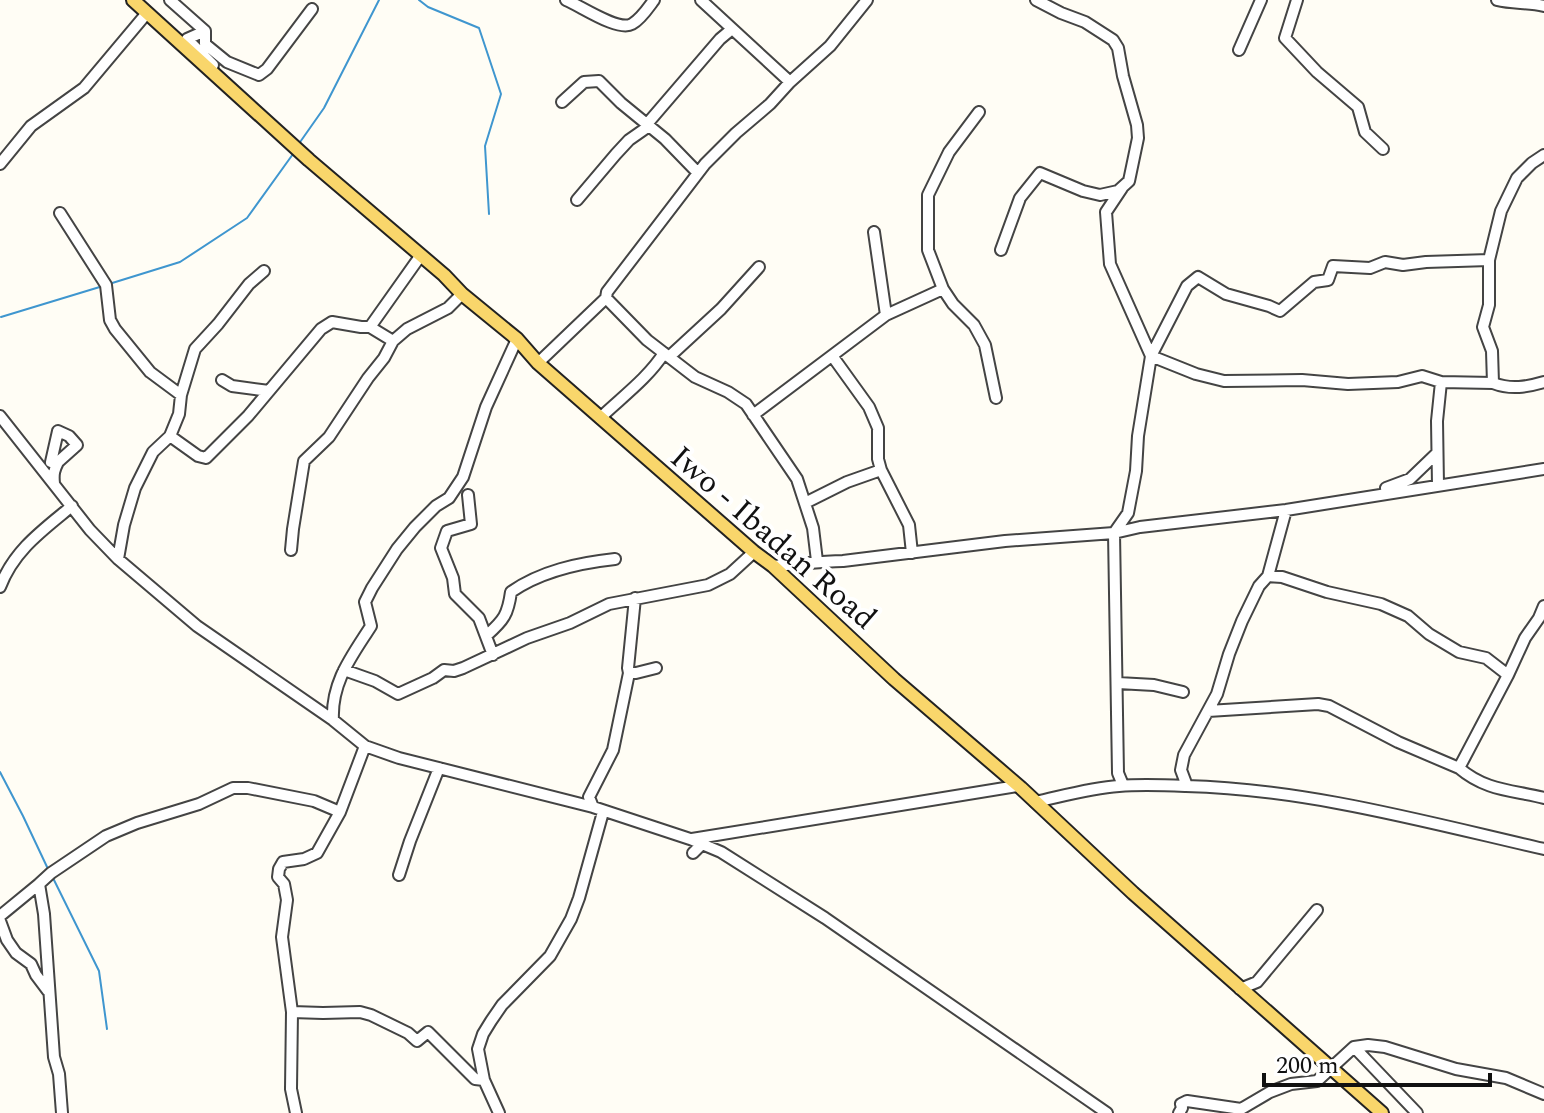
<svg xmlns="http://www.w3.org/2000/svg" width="1544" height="1113" font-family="Spectral,serif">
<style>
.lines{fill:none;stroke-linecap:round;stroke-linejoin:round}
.stream{stroke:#3f96cf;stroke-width:2}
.minor-casing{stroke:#444;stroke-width:14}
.major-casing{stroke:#222;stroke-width:16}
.minor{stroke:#fff;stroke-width:10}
.major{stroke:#f9d66b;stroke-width:12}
.labels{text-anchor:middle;stroke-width:8;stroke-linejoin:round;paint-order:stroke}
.street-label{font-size:32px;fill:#111;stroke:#fff}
</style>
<rect width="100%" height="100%" fill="#fffdf5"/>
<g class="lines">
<path class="stream" d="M419,0l9,7 51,21 22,66 -16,52 4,68
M298,145l26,-37 55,-108
M109,284l71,-22 67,-44 46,-64
M1,317l102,-31
M0,772l23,44 25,53
M53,878l46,93 8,58"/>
<defs>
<path id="minor" d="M170,0l35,31
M566,0c15,6 52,32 66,24 9,-5 16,-16 22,-24
M701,0l89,82
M1297,0l-12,38 32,34 41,35 7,25 18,17
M1497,0c16,4 31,2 47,6
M1239,50l22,-50
M213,65l-26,-26 18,-8v13l22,18 32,13 8,-6 45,-60
M562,102l22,-20 15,-1 22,22 44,36 33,34
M979,112l-30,40 -21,43v55l15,39 10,15 21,21 11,20 11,53
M647,124l73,-85 12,-10
M0,164l31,-38 53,-38 63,-75
M1122,188l-16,24 4,52 41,92 45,18 28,7 78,-1 46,4 50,-2 24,-6 19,6
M577,200l39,-46 13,-14 20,-14
M60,213l46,72 4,35 5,9 35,43 31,23
M874,232l12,83
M1001,250l19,-52 20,-25 43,18 17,4 18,-4 11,-10 9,-43 -1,-13 -14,-49 -5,-28 -5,-8 -28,-18 -24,-9 -25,-13
M606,298l41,42 48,37 33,15 18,12 51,75 16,49 4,33
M370,327l23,14
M670,356l51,-47 38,-42
M833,357l36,50 9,21v31l3,11 28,55 3,28
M538,363l68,-65 1,-6 98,-128 31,-31 34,-29 20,-22 40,-36 37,-46
M222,380l10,6 37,5
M1493,383c18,7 34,4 51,-1
M753,415l133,-100 57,-26
M0,416l90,114 28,29 79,67 136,94 32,26 34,12 194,49 97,32 31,13 104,66 282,195
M600,418c22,-21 48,-40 64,-65
M170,436l28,20 8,2 42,-42 73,-87 11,-7 29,5h9l51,-72
M54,483c-1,-9 0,-13 4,-21l19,-17 -8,-9 -11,-5 -7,31 6,2
M1438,485l-1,-64 4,-39 52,1 -1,-32 -9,-24 6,-22v-45l12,-49 16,-33 15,-15 12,-8
M1386,488l24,-9 26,-25
M468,495l3,29 -24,7 -6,17 12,30 2,16 24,24 14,37
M805,503l42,-21 34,-12
M291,550l2,-21 11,-68 25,-24 39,-59 16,-20 9,-17 14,-12 41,-21 14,-14
M118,559l6,-34 11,-37 18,-36 17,-16 9,-22 2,-19 14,-46 23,-25 31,-40 15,-13
M773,566c24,-1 46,-5 70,-5l162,-20 109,-8 26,-6 146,-17 258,-41
M1268,576l14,1 45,15 54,12 27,12 21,18 30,18 27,6 22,17
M0,587c14,-37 43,-57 72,-81
M487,635c17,-15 21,-21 24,-43 30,-21 67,-29 104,-33
M344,670l31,11 23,13 35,-16 11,-8 10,1 9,-3 64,-30 43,-15 39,-19 99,-19 22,-11 24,-22
M629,673h7l20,-5
M1118,683l36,2 29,7
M1208,711l110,-7 11,2 69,36 61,26c27,23 53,22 85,30
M333,720c-2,-38 19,-64 38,-94l-6,-24 7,-14 25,-39 18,-22 21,-21 13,-8 14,-21 23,-70 31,-68
M1459,768l49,-93 17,-37 14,-20 5,-12
M1123,785l-5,-12 -4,-240 14,-20 8,-42 2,-35 13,-80 36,-70 11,-9 28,17 43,12 11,5 34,-29 14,-2 5,-14 37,2 15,-6 18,3 23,-3 63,-2
M1187,786l-6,-16 3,-15 33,-61 12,-40 13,-33 17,-35 9,-10 18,-66
M1035,802c28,-6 55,-14 84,-16 22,-2 44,-1 67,0 121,3 240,36 358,63
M593,807l-4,-10 24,-47 16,-77 -1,-5 7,-70
M692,839l325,-53
M693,853l9,-9
M399,875l11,-34 29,-73
M0,916l39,-32
M0,921l7,19 9,13 15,11 5,11 12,16
M1240,989l17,-7 60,-72
M292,1012l31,1 37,-1 11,3 37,18 9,8 11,-9 47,47 9,1
M1354,1047l63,66
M62,1113l-3,-39 -5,-17 -10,-143 -5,-30 12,-11 55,-37 31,-13 62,-19 34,-16h15l66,13 26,11
M296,1113l-5,-24 1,-77 -10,-75 5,-37 -3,-16 -6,-7 1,-8 4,-7 21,-3 13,-6 23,-41 25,-66
M499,1113l-15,-33 -6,-31 5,-15 8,-13 11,-16 48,-49 21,-37 8,-21 24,-86
M1179,1113l3,-5 -1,-4 6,-3 54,8 29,-17 21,-8 26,-3 37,-34 14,-2 17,2 71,22 50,9 38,16"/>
<path id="major" d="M133,0l176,160 135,115 18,19 55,45 21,24 216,189 19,14 121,113 127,109 112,105 249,220"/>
</defs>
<use href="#minor" class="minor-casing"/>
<use href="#major" class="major-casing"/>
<use href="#minor" class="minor"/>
<use href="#major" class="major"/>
</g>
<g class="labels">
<g class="street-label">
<text transform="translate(774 537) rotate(41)" y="11">Iwo - Ibadan Road</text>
</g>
</g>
<path d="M1264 1073v12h226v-12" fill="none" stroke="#111111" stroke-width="4"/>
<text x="1276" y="1073" font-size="24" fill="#111111" stroke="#ffffff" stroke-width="6" paint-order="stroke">200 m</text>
</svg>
